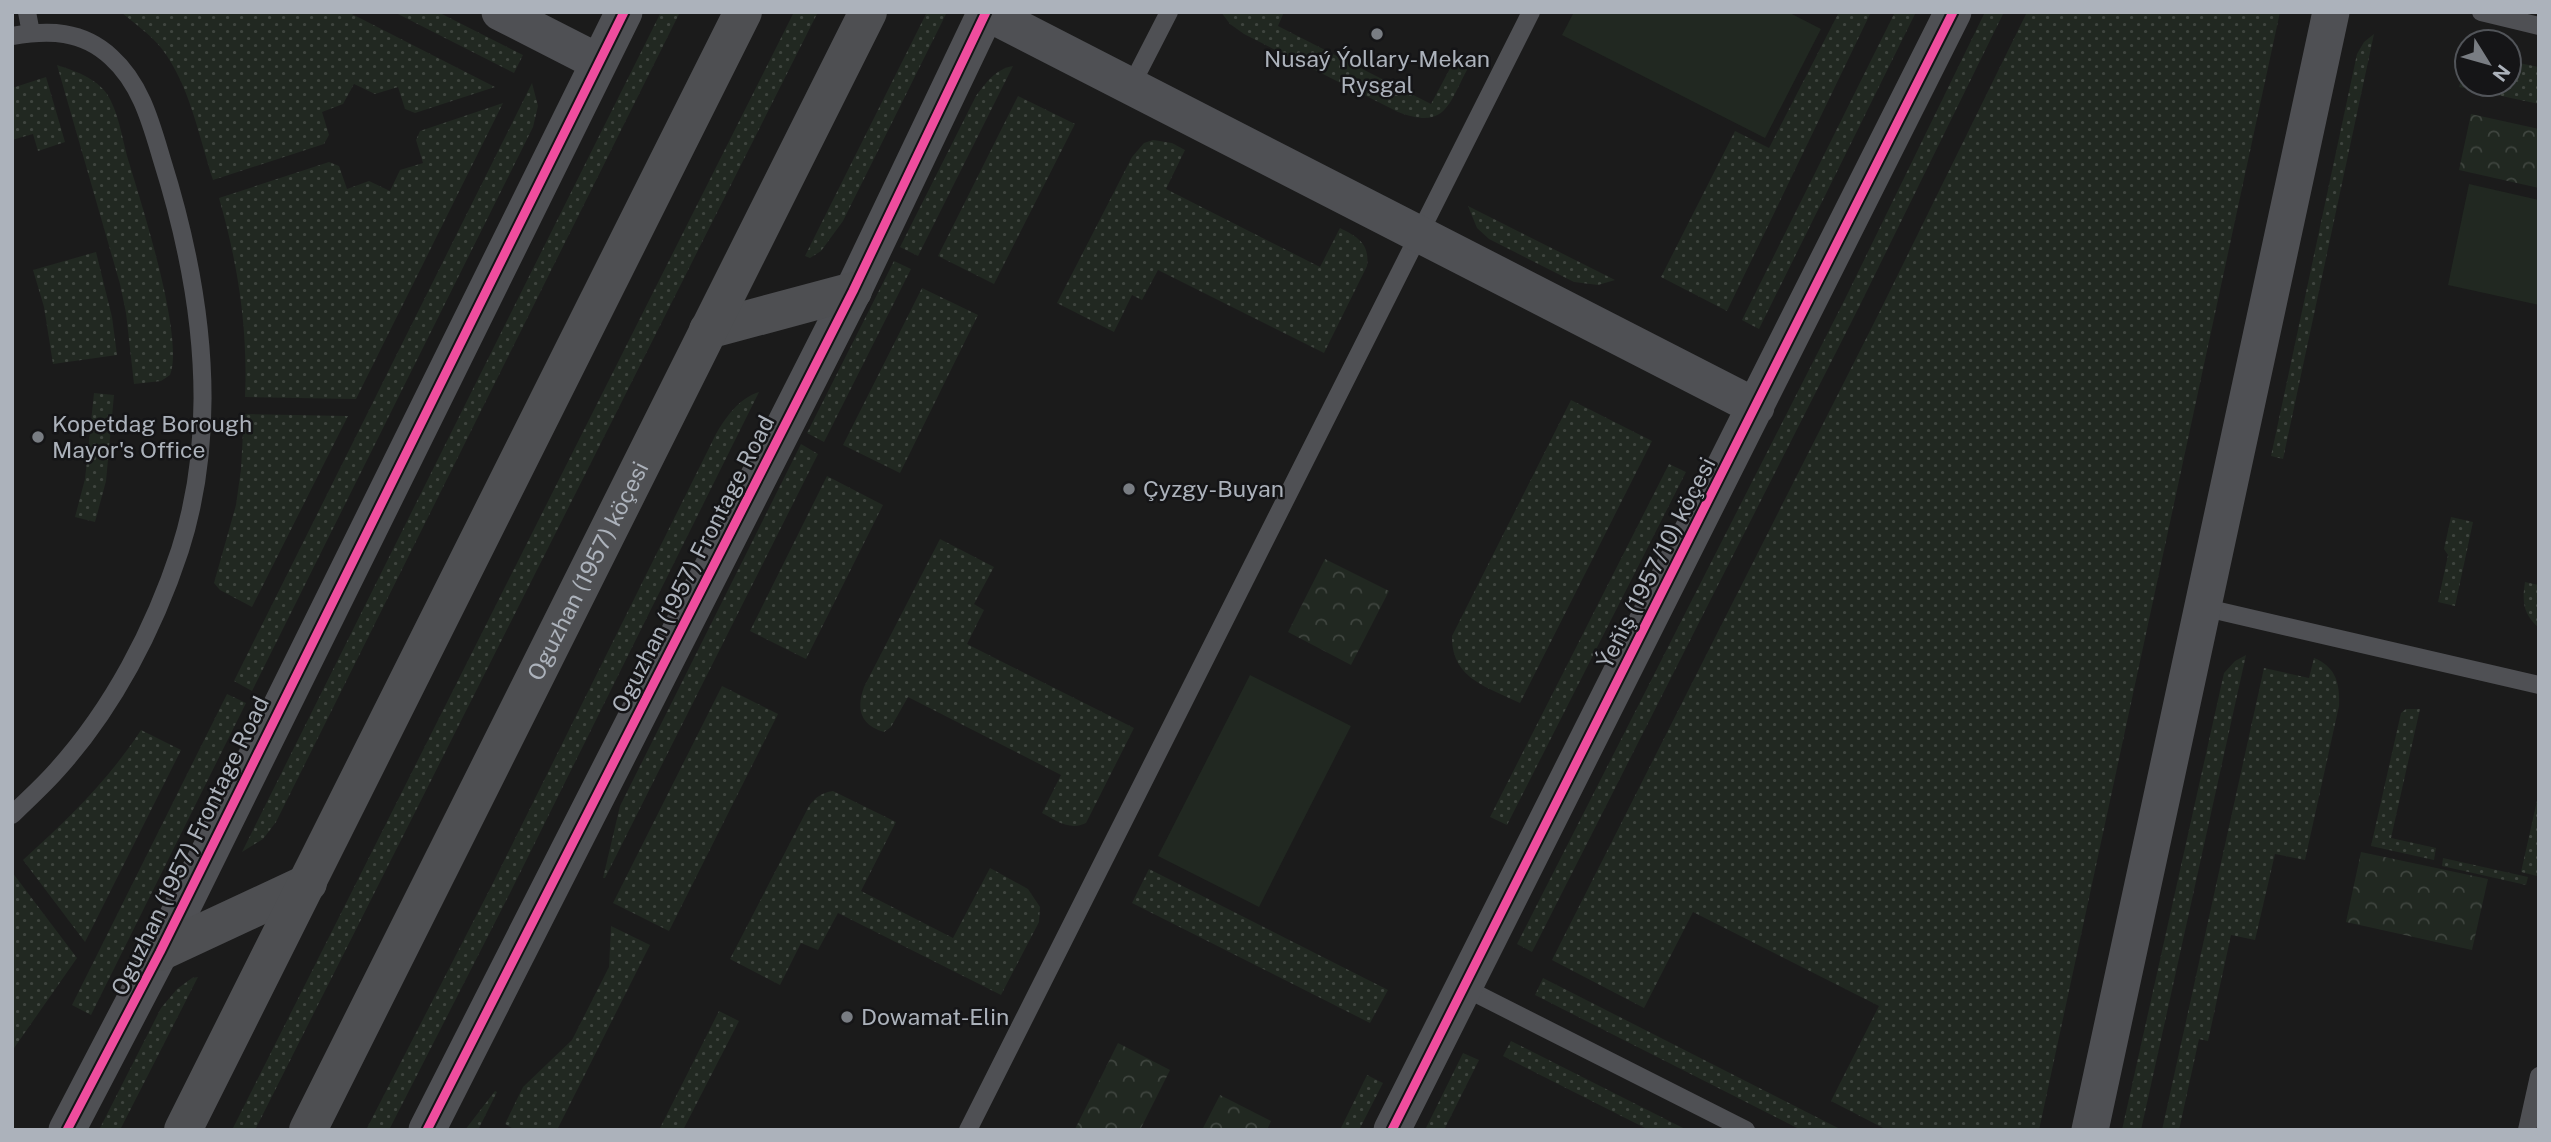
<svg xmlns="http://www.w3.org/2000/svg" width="2551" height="1142" font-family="'Public Sans',sans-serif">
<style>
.grass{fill:url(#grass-dots)}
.forest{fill:url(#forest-crowns)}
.pitch{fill:#212821}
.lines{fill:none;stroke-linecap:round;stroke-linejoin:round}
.lane{stroke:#4f5054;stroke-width:18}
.street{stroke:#4f5054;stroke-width:37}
.secondary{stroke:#4e4f52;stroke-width:38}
.cycleway-casing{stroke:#151517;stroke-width:13}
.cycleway{stroke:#ef4d9e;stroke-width:9}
.poi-dot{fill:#797d83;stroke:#151517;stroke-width:2.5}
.labels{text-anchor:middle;stroke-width:5;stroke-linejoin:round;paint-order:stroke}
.poi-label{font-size:23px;fill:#acb2bb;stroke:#151517;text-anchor:start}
.street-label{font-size:23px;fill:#acb2bb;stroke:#151517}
</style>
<defs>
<pattern id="grass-dots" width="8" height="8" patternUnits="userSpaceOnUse" patternTransform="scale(1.75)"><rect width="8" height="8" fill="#212821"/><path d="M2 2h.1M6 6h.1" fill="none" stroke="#3f453f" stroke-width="1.8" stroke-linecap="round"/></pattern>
<pattern id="forest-crowns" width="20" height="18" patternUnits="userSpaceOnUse" patternTransform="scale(1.75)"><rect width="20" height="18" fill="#212821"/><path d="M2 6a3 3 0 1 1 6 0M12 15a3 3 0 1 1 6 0" fill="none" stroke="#3f453f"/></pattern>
</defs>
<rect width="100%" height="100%" fill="#1b1b1b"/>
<path class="grass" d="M121,12h227l147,75 -80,26 -10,-4 -7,-22 -23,7 -21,-10 -11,20 -21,8 7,23 -5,9 -111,36c-14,-43 -23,-94 -51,-131 -12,-15 -27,-25 -41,-37z
M394,12h44l85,43 -9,18z
M661,12h19l-404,810 -13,17 -21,13z
M794,12h24l-563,1118h-23z
M927,12h20l-104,209 -22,30 -11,7 -5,-2z
M1221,12h63l-6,14 153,78 23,-43 14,7c-20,37 -22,62 -70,44l-154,-78 -14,-10z
M1839,12h32l-144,299 -66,-34 74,-146 34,17z
M1895,12h21l-157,317 -17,-9z
M1985,12h19l-144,293 -328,647 -15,-8 328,-645z
M2027,12h253l-241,1118h-152l-56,-29 48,-95 -186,-94 -49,96 -92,-48 327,-647z
M2374,34l-91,425 -12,-3 86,-402 7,-12z
M2467,59v25h42v-23l30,6v37l-80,-17z
M57,65c18,6 39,13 50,29 11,17 15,43 20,62 13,43 58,182 43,219l-9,6 -27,3 -8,-71 -6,-29z
M1013,66l-95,190 -18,-9 76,-151c10,-13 19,-27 37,-30z
M46,77l19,65 -27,9 -5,-17 -21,6v-52z
M532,83l6,23 -5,21 -281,564 -18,-10z
M1018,96l57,28 -81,160 -56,-28z
M503,103l-147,296 -111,-2c3,-68 -7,-133 -26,-199l110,-36 10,4 8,23 22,-8 21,10 10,-21 23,-7 -7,-23 4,-9z
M1153,140l19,3 13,7 -19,39 154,78 20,-39c18,9 30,16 27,38l-43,87 -166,-83 -16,30 -10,-5 -18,37 -57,-29 75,-146 12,-14z
M1468,206l147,74 -17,5 -24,-3 -85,-43 -12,-11z
M96,252l16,65 5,38 -64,9 -9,-57 -11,-37z
M894,261l17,8 -87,173 -17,-9z
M922,288l56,27 -78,158 -57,-28z
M759,392l-248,499 -122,239h-23l127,-247 223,-449c10,-17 23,-36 43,-42z
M94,393l20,2 -8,86 -11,41 -20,-5 10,-38z
M1571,400l81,41 -132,262c-32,-16 -69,-24 -68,-67z
M244,414l104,2 -96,191 -32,-17 -6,-7 22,-78 5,-36z
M801,444l17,10 -213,424h-2l17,-72z
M1669,464l17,8 -179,353 -17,-8z
M827,476l56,29 -77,154 -56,-28z
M2451,517l22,5 -18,84 -17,-4 10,-47 -4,-6z
M940,539l54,28 -20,37 10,6 -17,34 167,84 -48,95c-16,8 -29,-2 -44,-10l19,-38 -153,-78 -17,30 -7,5c-24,-7 -28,-23 -20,-45z
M2525,582l14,3v43c-16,-14 -17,-26 -14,-46z
M2246,655l-105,475h-19l102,-457 11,-12z
M2314,658c22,9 26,25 25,48l-34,154 -30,-6 -20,86 -24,-5 -23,106 -9,-2 -20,91h-17l102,-462 45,10z
M722,686l56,28 -109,217 -56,-28z
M227,694l19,9 -155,312 -19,-10z
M2406,709h14l-29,129 45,10 -2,12 -63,-14 30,-133z
M141,730l40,20 -96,192 -62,-82c45,-41 84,-78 118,-130z
M833,791l63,31 -35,69 92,47 37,-70 38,21 12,18 -1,15 -38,73 -163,-82 -20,37 -17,-7 -21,42 -50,-26 79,-153c7,-9 12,-13 24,-15z
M2539,792v76l-2,8 -16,-4z
M2443,858l85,19 -2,8 -84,-19z
M1149,869l239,121 -18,33 -238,-120z
M12,872l65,86 -65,93z
M611,926l39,19 -93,185h-42l-10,-6 18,-37 49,-47 37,-73z
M198,977l-78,153h-21l62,-122 16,-19 15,-11z
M1543,978l299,152h-41l-266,-135z
M719,1011l20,10 -56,109h-24z
M1511,1041l176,89h-38l-146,-74z
M1463,1053l16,7 -35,70h-19z
M1367,1075l16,8 -24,47h-19z
M495,1091l2,1 -19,38h-13z"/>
<path class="forest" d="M2471,114l68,15v59l-80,-18z
M1325,559l64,32 -38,74 -63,-33z
M2361,852l127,27 -16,71 -126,-28z
M1118,1043l52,27 -30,60h-63l-2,-1z
M1220,1095l51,26 -4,9h-65z"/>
<path class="pitch" d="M1574,12h214l33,17 -56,109 -203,-103z
M2469,184l70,16v105l-91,-20z
M1250,675l101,51 -92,181 -101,-51z"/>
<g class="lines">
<path class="lane" d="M27,12l4,21
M2481,12l58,14
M12,36c37,-6 70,-6 99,21 30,27 40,66 51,103 39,124 59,262 18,390 -26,79 -67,158 -123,220 -14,16 -30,30 -45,45
M1131,86l38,-74
M2202,607l337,78
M1463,987l283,143
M968,1130l563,-1118
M2527,1130l12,-54"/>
<path class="street" d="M500,12l98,50
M986,12l770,395
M67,1130l93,-178 464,-940
M427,1130l426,-839 133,-279
M1392,1130l561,-1118
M2090,1130l241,-1118"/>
<g class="secondary">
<path d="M708,330l145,-39"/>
<path d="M160,952l148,-69"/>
<path d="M183,1130l560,-1118"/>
<path id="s1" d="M308,1130l560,-1118"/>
</g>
<defs>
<path id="cycleway" d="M67,1130l93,-178 464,-940
M427,1130l426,-839 133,-279
M1392,1130l561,-1118"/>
</defs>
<use href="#cycleway" class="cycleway-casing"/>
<use href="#cycleway" class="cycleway"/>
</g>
<g class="poi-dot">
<circle cx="1377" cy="34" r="7"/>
<circle cx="38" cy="437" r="7"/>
<circle cx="1129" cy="489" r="7"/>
<circle cx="847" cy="1017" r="7"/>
</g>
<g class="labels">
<g class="poi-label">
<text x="1377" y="67" text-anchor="middle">Nusaý Ýollary-Mekan<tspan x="1377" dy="26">Rysgal</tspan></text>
<text x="52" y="432">Kopetdag Borough<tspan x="52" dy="26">Mayor's Office</tspan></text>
<text x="1143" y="497">Çyzgy-Buyan</text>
<text x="861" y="1025">Dowamat-Elin</text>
</g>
<g class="street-label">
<text transform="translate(1656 563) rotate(-63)" y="8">Ýeňiş (1957/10) köçesi</text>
<text transform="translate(693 564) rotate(-63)" y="8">Oguzhan (1957) Frontage Road</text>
<text dy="8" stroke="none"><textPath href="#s1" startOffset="625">Oguzhan (1957) köçesi</textPath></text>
<text transform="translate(190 846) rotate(-64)" y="8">Oguzhan (1957) Frontage Road</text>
</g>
</g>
<rect width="2551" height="1142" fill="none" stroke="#acb2bb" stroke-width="28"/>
<g transform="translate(2488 63) rotate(127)"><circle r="33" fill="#151517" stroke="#515459" stroke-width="2"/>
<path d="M0-5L12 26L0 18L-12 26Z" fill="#797d83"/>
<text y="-10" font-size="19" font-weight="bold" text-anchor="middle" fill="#acb2bb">N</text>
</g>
</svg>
